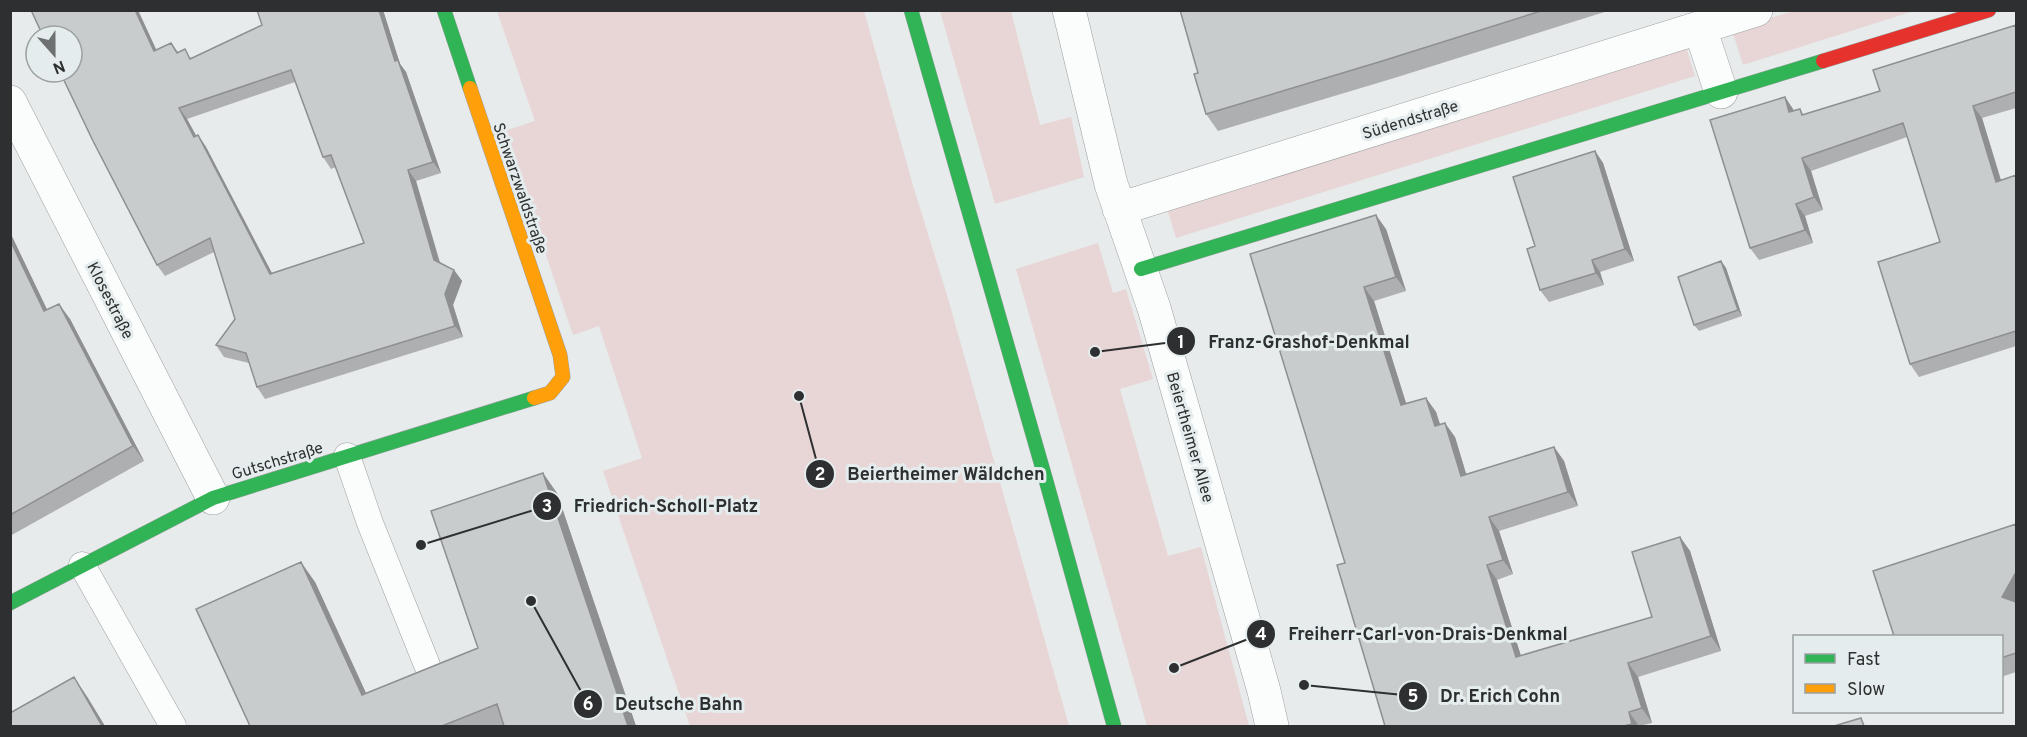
<svg xmlns="http://www.w3.org/2000/svg" width="2027" height="737" font-family="Overpass,sans-serif">
<style>
.green{fill:#e8d5d6}
.lines{fill:none;stroke-linecap:round;stroke-linejoin:round}
.lane-casing{stroke:#9da0a0;stroke-width:27}
.street-casing{stroke:#9da0a0;stroke-width:34}
.fast-casing{stroke:#9da0a0;stroke-width:15}
.slow-casing{stroke:#9da0a0;stroke-width:15}
.jam-casing{stroke:#9da0a0;stroke-width:15}
.lane{stroke:#fbfcfc;stroke-width:26}
.street{stroke:#fbfcfc;stroke-width:33}
.fast{stroke:#30b455;stroke-width:14}
.slow{stroke:#ff9f0a;stroke-width:14}
.jam{stroke:#e5322d;stroke-width:14}
.wall{fill:#adafb0;fill-rule:evenodd}
.shaded-wall{fill:#8d8f90}
.building{fill:#c9cccd;stroke:#8d8f90;stroke-width:1.5;fill-rule:evenodd}
.labels{text-anchor:middle;stroke-width:6;stroke-linejoin:round;paint-order:stroke}
.street-label{font-size:16px;fill:#2d2f30;stroke:#e5eced}
.leader{fill:none;stroke:#2d2f30;stroke-width:2}
.callout-dot{fill:#2d2f30;stroke:#e5eced;stroke-width:2}
.mark-label{font-size:18px;text-anchor:middle;font-weight:bold;fill:#fff}
.callout-label{font-size:18px;text-anchor:middle;font-weight:bold;fill:#2d2f30;stroke:#e5eced;stroke-width:6;stroke-linejoin:round;paint-order:stroke}
</style>
<rect width="100%" height="100%" fill="#e7ebeb"/>
<path class="green" d="M497,11h367l50,178 33,106 122,431h-379l-87,-255 39,-13 -43,-132 -26,9 -69,-204 31,-10z
M940,11h71l29,114 31,-8 13,60 -89,27z
M1793,11h121l-171,54 -11,-35z
M1685,44l10,32 -519,162 -10,-33z
M1098,243l15,50 13,-4 27,90 -33,10 48,167 33,-9 48,179h-102l-131,-457z"/>
<g class="lines">
<defs>
<path id="lane" d="M347,456l23,67 57,142
M82,565l91,161"/>
<path id="street" d="M1069,10l42,174 43,124 110,383 8,35
M1700,28l21,64
M10,102l203,396
M1119,209l637,-199"/>
<path id="fast" d="M444,10l26,78
M911,10l136,474 67,242
M1141,269l682,-208
M10,603l203,-105 321,-100"/>
<path id="slow" d="M470,88l90,267 3,22 -13,16 -16,5"/>
<path id="jam" d="M1823,61l166,-51"/>
</defs>
<use href="#lane" class="lane-casing"/>
<use href="#street" class="street-casing"/>
<use href="#fast" class="fast-casing"/>
<use href="#slow" class="slow-casing"/>
<use href="#jam" class="jam-casing"/>
<use href="#lane" class="lane"/>
<use href="#street" class="street"/>
<use href="#fast" class="fast"/>
<use href="#slow" class="slow"/>
<use href="#jam" class="jam"/>
</g>
<path class="wall" d="M257,10h126l17,54 6,8 35,101 -25,8 24,81 14,8 8,11 -9,24 10,32 -198,62 -8,-12 -8,-24 -25,-6 -8,-12 19,-26 -21,-67 -49,24 -8,-11 -1,-215 15,-7 7,9 14,6 70,-33zM295,82l28,75 8,12 5,-2 28,76 -92,30 -66,-126 -8,-12 -2,1 -9,-17z
M1180,10h431l-220,69 -173,52 -12,-17 -8,-41z
M2016,25v83l-34,10 19,62 15,-5v171l-97,31 -9,-13 30,-122 -33,-105 -96,34 12,39 -18,6 8,27 -54,17 -9,-12 35,-151 9,14 6,-2 4,6 76,-24z
M1595,151l8,12 31,98 -34,11 4,13 -55,17 -9,-12 -5,-44z
M1386,229l20,62 -32,10 32,102 20,-5 10,14 4,12 15,13 11,37 88,-27 10,14 14,45 -79,25 14,43 -16,6 24,76 131,-39 28,-80 10,14 31,100 -83,26 14,46 -13,3h-254l-40,-163 -95,-309z
M1721,261l5,7 16,48 -43,15 -5,-6z
M47,310l23,9 74,142 -134,75v-96z
M557,493l79,233h-386l65,-144 51,111 112,-45z
M2016,524v148l-15,5v-41z"/>
<path class="shaded-wall" d="M135,10h3l24,52 -8,-11z
M379,10h4l17,54 6,8 35,101 -8,-11 -38,-101z
M1785,97l8,12 5,16 -9,-13z
M1973,106l9,12 23,76 -9,-12z
M179,108l8,11 16,29 -9,-11z
M198,135l8,12 72,138 -8,-11z
M1595,151l8,12 31,98 -9,-12z
M1802,158l9,13 12,39 -9,-13z
M408,170l8,11 26,90 -8,-11z
M1796,204l9,12 8,27 -8,-13z
M1376,215l10,14 20,62 -10,-14z
M10,232l45,94 -11,-15 -34,-71z
M1592,260l8,12 4,13 -8,-12z
M1721,261l5,7 16,48 -4,-6z
M454,270l8,11 -9,24 10,32 -8,-11 -10,-32z
M1364,287l10,14 37,118 -10,-14z
M59,304l11,15 74,142 -11,-15z
M1426,398l10,14 9,28 -10,-14z
M1445,423l10,14 16,53 -10,-14z
M1554,447l10,14 14,45 -10,-14z
M543,473l14,20 79,233h-8z
M1489,517l10,14 14,43 -10,-14z
M1680,537l10,14 31,100 -10,-15z
M301,562l14,20 61,133 -14,-20z
M1487,565l10,15 29,92 -10,-15z
M2016,572v34l-14,-9z
M1628,663l10,14 14,46 -10,-15z
M74,677l14,21 17,28h-3z
M1629,712l10,14h-5l-2,-2z"/>
<path class="building" d="M31,10h104l19,41 17,-8 6,10 8,-4 5,10 72,-34 -5,-15h122l16,51 3,-1 35,102 -25,8 26,90 20,10 -9,24 10,32 -198,61 -11,-34 -30,-8 19,-26 -25,-81 -53,27 -64,-124 -33,-69h12v-36h-29zM291,70l32,87 8,-2 33,88 -94,31 -72,-139 -4,2 -15,-29z
M1180,10h364l-165,52 -173,52 -12,-40 4,-1z
M2016,25v67l-43,14 23,76 20,-7v157v-1l-106,33 -32,-102 62,-20 -37,-119 -101,35 12,39 -18,7 9,26 -55,18 -40,-128 75,-23 4,15 11,-3 2,6 78,-24 -7,-21z
M1595,151l30,98 -33,11 4,13 -56,17 -13,-41 8,-3 -22,-69z
M1376,215l20,62 -32,10 37,118 25,-7 9,28 10,-3 16,53 93,-29 14,45 -79,25 14,43 -16,5 29,92 136,-40 -20,-65 48,-15 31,99 -83,27 14,45 -13,4 3,12 -8,2h-239l-48,-161 8,-2 -95,-309z
M10,240l34,71 15,-7 74,142 -123,69z
M1721,261l17,49 -44,15 -16,-48z
M543,473l85,253h-124l-7,-22 -55,22h-192l-54,-117 105,-47 61,133 116,-47 -47,-137z
M2016,524v48l-14,25 14,5v51l-15,5v-22h-107l-21,-65z
M74,677l28,49h-92v-13z
M1861,718l3,8h-30z"/>
<g class="labels">
<g class="street-label">
<text transform="translate(1410 119) rotate(-17)" y="6">Südendstraße</text>
<text transform="translate(521 188) rotate(71)" y="6">Schwarzwaldstraße</text>
<text transform="translate(111 300) rotate(63)" y="6">Klosestraße</text>
<text transform="translate(1191 437) rotate(74)" y="6">Beiertheimer Allee</text>
<text transform="translate(277 460) rotate(-17)" y="6">Gutschstraße</text>
</g>
</g>
<path class="leader" d="M1095 352L1181 341M799 396L820 474M421 545L547 506M1174 668L1261 634M1304 685L1413 696M531 601L588 704"/>
<g class="callout-dot">
<circle cx="1095" cy="352" r="6"/>
<circle cx="799" cy="396" r="6"/>
<circle cx="421" cy="545" r="6"/>
<circle cx="1174" cy="668" r="6"/>
<circle cx="1304" cy="685" r="6"/>
<circle cx="531" cy="601" r="6"/>
<circle cx="1181" cy="341" r="15"/>
<circle cx="820" cy="474" r="15"/>
<circle cx="547" cy="506" r="15"/>
<circle cx="1261" cy="634" r="15"/>
<circle cx="1413" cy="696" r="15"/>
<circle cx="588" cy="704" r="15"/>
</g>
<g class="mark-label">
<text x="1181" y="348">1</text>
<text x="820" y="480">2</text>
<text x="547" y="512">3</text>
<text x="1261" y="640">4</text>
<text x="1413" y="702">5</text>
<text x="588" y="710">6</text>
</g>
<g class="callout-label">
<text x="1309" y="348">Franz-Grashof-Denkmal</text>
<text x="946" y="480">Beiertheimer Wäldchen</text>
<text x="666" y="512">Friedrich-Scholl-Platz</text>
<text x="1428" y="640">Freiherr-Carl-von-Drais-Denkmal</text>
<text x="1500" y="702">Dr. Erich Cohn</text>
<text x="679" y="710">Deutsche Bahn</text>
</g>
<rect width="2027" height="737" fill="none" stroke="#2d2f30" stroke-width="24"/>
<rect x="1793" y="635" width="210" height="78" fill="#e5eced" stroke="#9ba0a1" stroke-width="1.5"/>
<rect x="1805" y="654" width="30" height="9" fill="#30b455" stroke="#9ba0a1" stroke-width="1.5"/>
<text x="1847" y="665" font-size="18" fill="#2d2f30">Fast</text>
<rect x="1805" y="684" width="30" height="9" fill="#ff9f0a" stroke="#9ba0a1" stroke-width="1.5"/>
<text x="1847" y="695" font-size="18" fill="#2d2f30">Slow</text>
<g transform="translate(54 54) rotate(159)"><circle r="28" fill="#e5eced" stroke="#9ba0a1" stroke-width="1.5"/>
<path d="M0-4.5L10 22L0 15L-10 22Z" fill="#6e7171"/>
<text y="-9" font-size="16" font-weight="bold" text-anchor="middle" fill="#2d2f30">N</text>
</g>
</svg>
